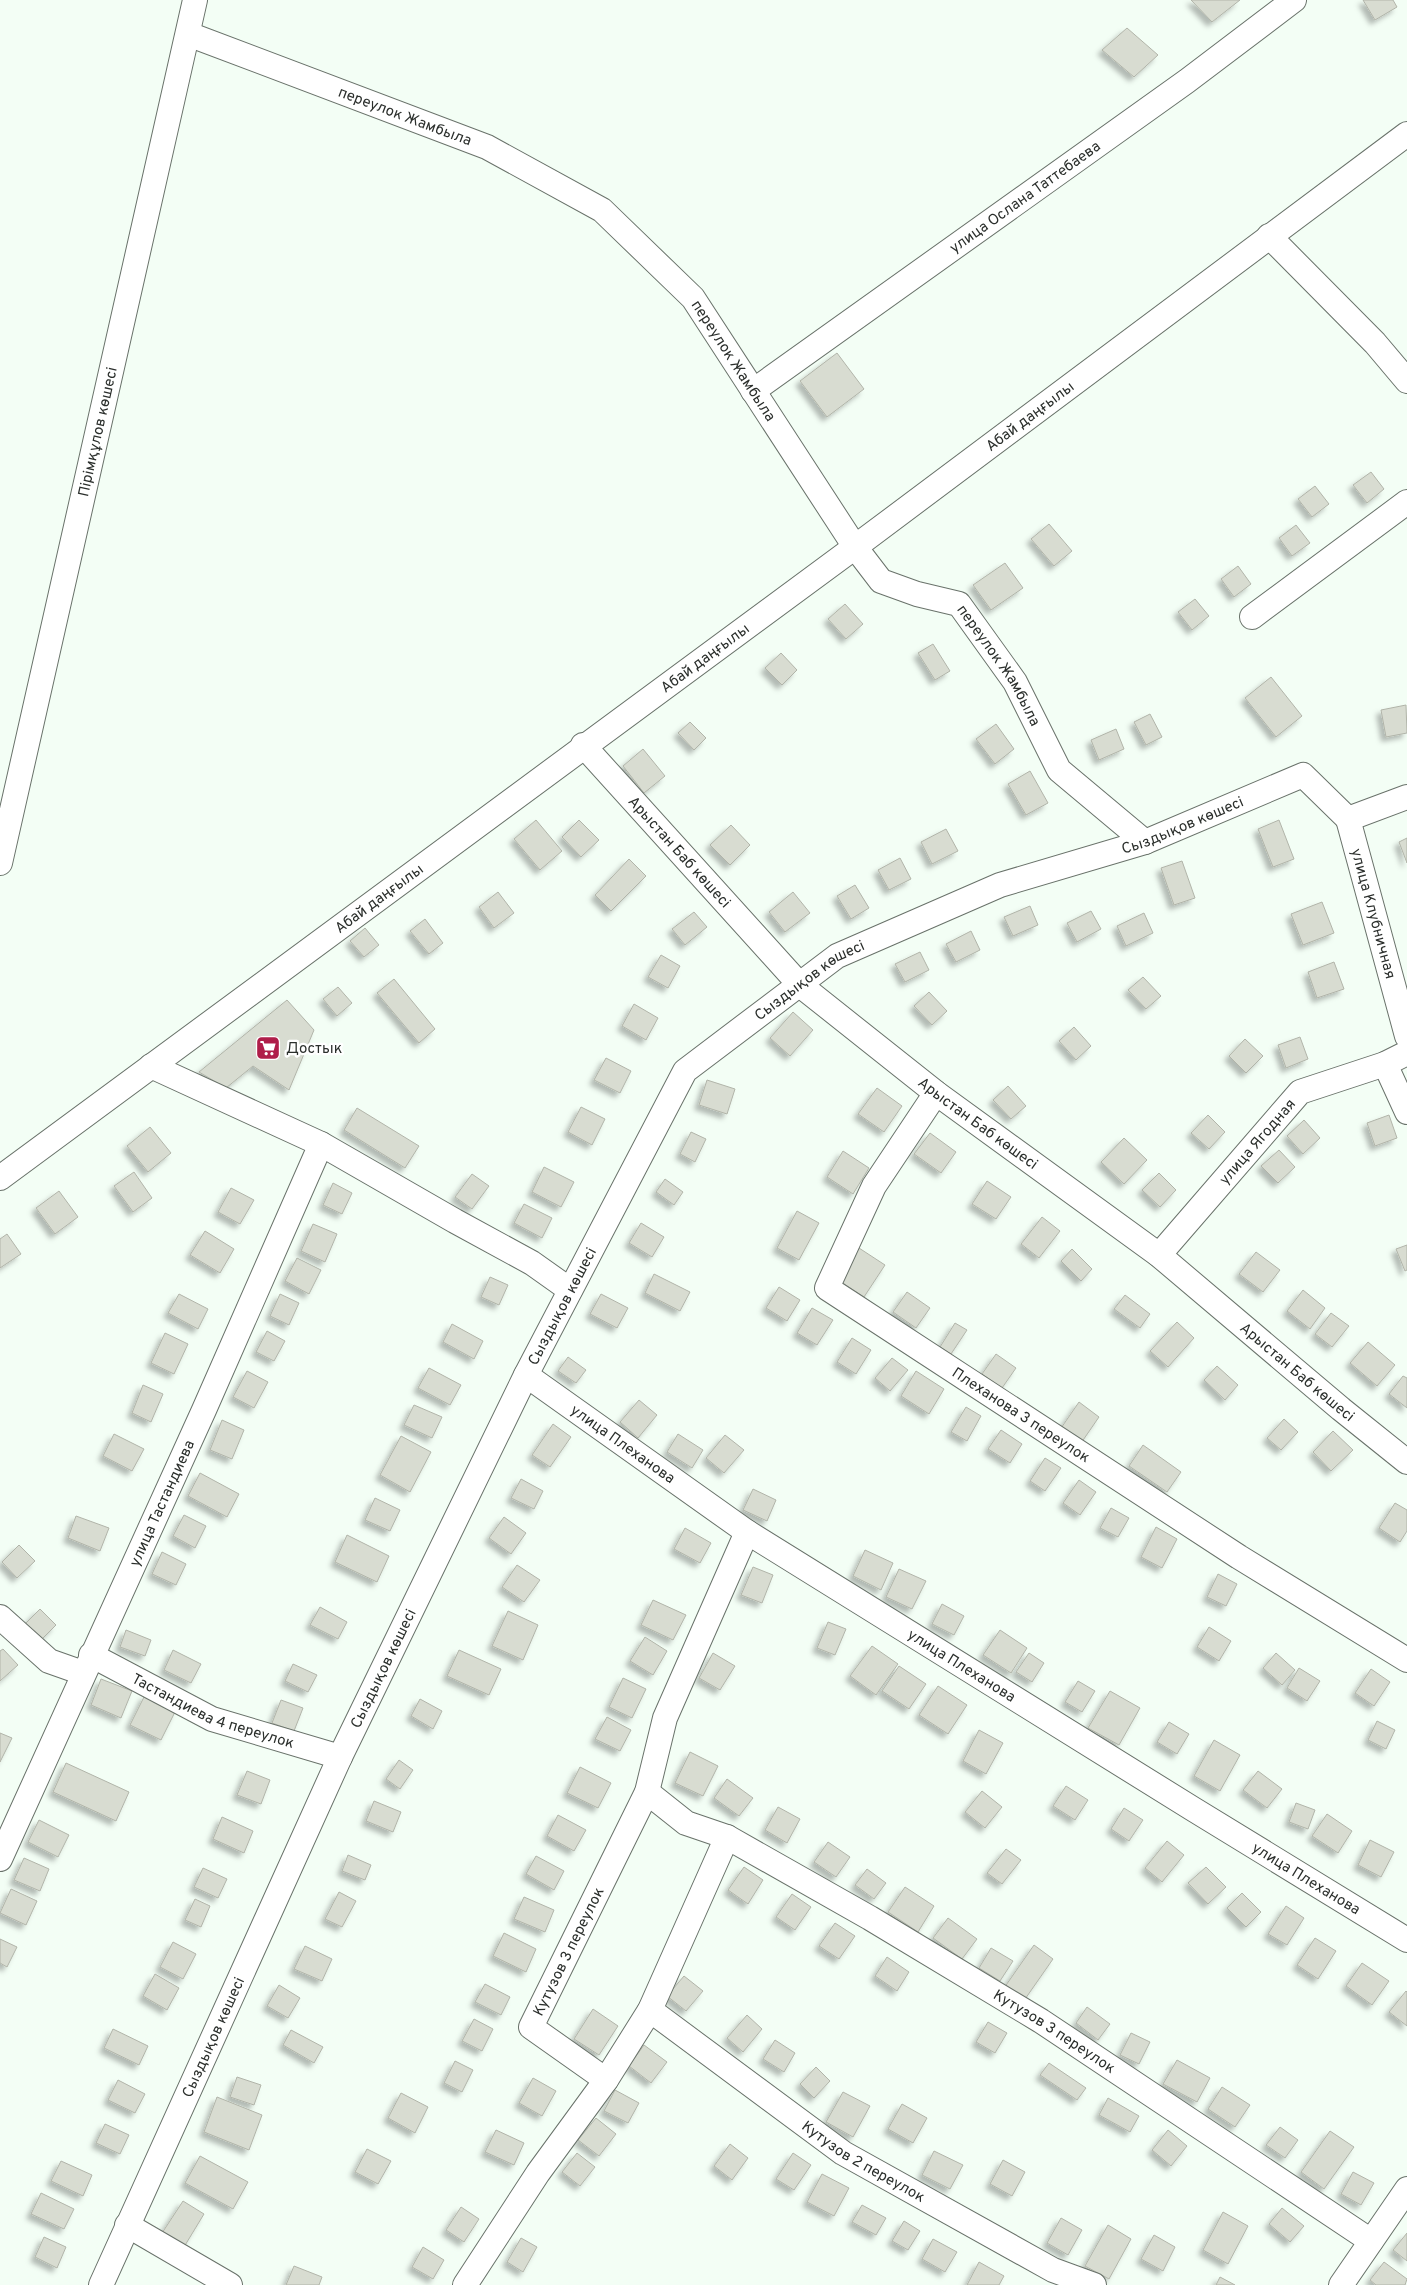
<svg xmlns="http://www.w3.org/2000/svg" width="1407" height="2285" font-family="Overpass,sans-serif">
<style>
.building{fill:#d8dcd1;stroke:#b1b4a9;filter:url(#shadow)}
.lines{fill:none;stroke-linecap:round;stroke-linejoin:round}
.minor-casing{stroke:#69726a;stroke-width:26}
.minor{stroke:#fff;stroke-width:24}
.labels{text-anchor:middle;stroke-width:4.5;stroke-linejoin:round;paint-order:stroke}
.street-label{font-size:15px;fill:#2b2f2c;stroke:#fff}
.poi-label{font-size:15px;fill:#2b2f2c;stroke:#fff;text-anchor:start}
</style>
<defs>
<filter id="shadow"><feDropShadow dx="-4.5" dy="4.5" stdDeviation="2.5" flood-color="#0004"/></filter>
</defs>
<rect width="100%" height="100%" fill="#f3fef5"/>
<path class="building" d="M1191,0h49l-28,22z
M1363,0h30l4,7 -22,13z
M1127,28l31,27 -24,22 -32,-27z
M837,353l27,36 -37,28 -27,-36z
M1371,472l13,17 -17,14 -14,-18z
M1315,486l14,18 -17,13 -14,-18z
M1049,524l23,27 -18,15 -23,-27z
M1296,525l14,18 -18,13 -13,-18z
M1005,563l18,25 -32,22 -18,-25z
M1238,566l13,18 -17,13 -13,-18z
M1195,599l14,17 -17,14 -14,-18z
M845,604l18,20 -17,15 -18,-20z
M933,644l17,27 -15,9 -17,-27z
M781,653l16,17 -15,15 -17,-17z
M1271,677l31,39 -26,21 -31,-39z
M1406,705l1,28 -21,4 -5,-27z
M1150,714l12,23 -16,8 -12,-23z
M690,722l16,16 -12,12 -16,-17z
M996,724l18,25 -19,15 -19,-25z
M1116,729l8,20 -25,11 -8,-20z
M643,749l22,27 -21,17 -21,-27z
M1030,771l18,32 -22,12 -18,-31z
M536,820l26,31 -22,19 -26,-31z
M579,820l20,20 -18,17 -19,-20z
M1279,820l15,39 -21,8 -15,-38z
M731,825l19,20 -20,20 -20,-20z
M946,829l12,22 -26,13 -11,-22z
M1407,838v25l-8,-21z
M900,858l11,21 -22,11 -11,-20z
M629,859l17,17 -35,35 -16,-16z
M1182,861l13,37 -21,7 -13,-37z
M855,885l14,23 -18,11 -14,-23z
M498,892l16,21 -20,15 -15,-21z
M793,892l17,21 -25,19 -16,-20z
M1322,902l12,31 -31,12 -12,-31z
M1030,906l8,19 -25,11 -9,-19z
M1091,911l10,18 -24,13 -10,-19z
M694,912l13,15 -22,18 -13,-16z
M1144,913l9,20 -27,13 -9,-20z
M425,919l18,24 -14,11 -19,-23z
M365,928l14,17 -15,12 -14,-16z
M971,931l9,19 -24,12 -10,-18z
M920,952l9,18 -24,12 -10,-18z
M661,955l19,11 -12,22 -20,-11z
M1334,962l10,27 -27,9 -9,-26z
M1143,977l18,19 -15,13 -18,-19z
M394,979l41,50 -16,14 -42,-50z
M338,987l14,16 -15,13 -14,-17z
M929,992l18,19 -15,14 -18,-19z
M287,1000l27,30 -25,60 -36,-24 -27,22 -27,-16z
M634,1004l24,14 -12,22 -24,-14z
M793,1012l20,18 -23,26 -20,-18z
M1074,1027l17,19 -15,14 -17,-19z
M1300,1037l8,22 -22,9 -8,-23z
M1245,1039l18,17 -17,17 -17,-17z
M606,1058l25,13 -11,22 -26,-13z
M707,1080l28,9 -8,25 -28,-9z
M1008,1086l18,20 -15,13 -18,-19z
M877,1088l25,18 -18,26 -26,-18z
M581,1107l24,12 -13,26 -24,-13z
M357,1108l62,38 -14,22 -61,-38z
M1208,1115l17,17 -16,17 -18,-16z
M1389,1115l8,23 -22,8 -8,-23z
M1304,1120l16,18 -17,16 -16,-18z
M150,1127l21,26 -23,19 -21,-26z
M691,1132l15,7 -11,23 -15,-8z
M930,1133l26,19 -15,21 -27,-19z
M1124,1138l23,22 -23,24 -23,-22z
M1279,1150l16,17 -17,16 -17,-17z
M843,1151l26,17 -16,26 -26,-17z
M544,1167l30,15 -13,25 -29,-15z
M134,1172l18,26 -19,14 -19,-26z
M1159,1173l17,17 -16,17 -18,-17z
M472,1174l17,12 -17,23 -17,-12z
M665,1179l18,13 -9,13 -18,-13z
M987,1181l24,16 -15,22 -24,-15z
M333,1183l19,10 -10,21 -19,-9z
M231,1188l23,12 -14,24 -22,-12z
M59,1191l19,26 -23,17 -19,-26z
M524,1204l28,14 -10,20 -28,-15z
M797,1211l22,12 -20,37 -22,-12z
M1042,1217l18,14 -21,27 -18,-14z
M641,1223l23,14 -12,20 -23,-14z
M313,1224l24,10 -12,28 -24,-11z
M205,1231l29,18 -14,24 -30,-18z
M7,1234l14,20 -21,14v-29z
M1407,1245v25l-2,1 -9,-22z
M859,1248l26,17 -21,32 -26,-17z
M1072,1249l20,20 -11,12 -20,-20z
M1256,1252l24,18 -17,22 -24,-18z
M297,1258l24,12 -12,24 -24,-13z
M654,1274l36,18 -10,19 -35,-18z
M490,1277l18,8 -9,20 -18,-8z
M779,1287l21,13 -13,21 -21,-13z
M1303,1290l22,18 -15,21 -23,-18z
M907,1292l23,16 -14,20 -23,-16z
M179,1294l29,15 -10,20 -30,-16z
M280,1294l19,9 -10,22 -19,-9z
M601,1294l27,14 -11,20 -27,-14z
M1125,1295l25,19 -10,14 -26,-19z
M812,1308l21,12 -16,25 -20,-12z
M1331,1313l18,13 -17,21 -17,-13z
M1177,1322l17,16 -26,29 -18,-16z
M955,1323l12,7 -16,24 -11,-7z
M452,1324l31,17 -9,18 -31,-17z
M267,1331l18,10 -11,20 -18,-9z
M165,1333l23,11 -14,30 -23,-11z
M852,1338l19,12 -15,24 -19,-12z
M1368,1342l27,23 -18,21 -27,-23z
M996,1354l20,14 -14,20 -20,-14z
M568,1357l18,13 -10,13 -18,-12z
M892,1358l16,12 -18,21 -15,-13z
M1217,1366l21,19 -13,15 -21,-20z
M429,1368l32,17 -11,20 -32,-17z
M247,1371l21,11 -14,26 -21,-11z
M916,1371l28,18 -15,25 -28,-18z
M1403,1376l4,2v30l-18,-14z
M143,1385l20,9 -12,28 -19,-9z
M639,1400l18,15 -19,23 -18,-16z
M1079,1402l20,15 -20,29 -20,-15z
M414,1405l28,12 -10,21 -28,-13z
M966,1407l15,9 -14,25 -16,-9z
M1284,1419l14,13 -17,18 -14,-12z
M222,1420l22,10 -12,29 -22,-9z
M553,1424l18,13 -21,30 -18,-12z
M1001,1430l21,14 -12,19 -22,-14z
M1333,1431l20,19 -22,21 -18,-19z
M114,1434l30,15 -12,22 -29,-15z
M678,1434l25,16 -11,18 -25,-16z
M725,1435l19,15 -20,23 -18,-15z
M401,1436l30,16 -21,40 -30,-17z
M1143,1445l38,27 -14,20 -38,-26z
M1045,1458l16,10 -16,23 -15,-10z
M200,1473l39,21 -12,23 -39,-21z
M521,1479l22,12 -9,18 -23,-11z
M1079,1480l17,12 -16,23 -17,-12z
M753,1489l23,11 -9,21 -24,-11z
M375,1498l25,12 -10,21 -25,-11z
M1395,1503l12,7v21l-7,11 -21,-14z
M1111,1508l18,10 -11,19 -18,-9z
M184,1515l22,11 -11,22 -22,-12z
M76,1516l33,12 -9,23 -32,-13z
M504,1517l22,16 -15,21 -22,-16z
M1156,1527l21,12 -15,29 -21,-11z
M685,1528l26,15 -11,20 -26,-14z
M347,1535l42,21 -12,26 -42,-20z
M19,1545l16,16 -18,17 -15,-16z
M865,1550l28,13 -12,27 -28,-14z
M162,1552l24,12 -10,21 -24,-11z
M517,1565l23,15 -16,22 -22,-15z
M753,1567l20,8 -11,28 -21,-8z
M899,1569l27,12 -14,28 -26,-12z
M1218,1574l19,10 -11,22 -19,-9z
M653,1600l33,15 -13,25 -32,-15z
M942,1604l22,12 -10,19 -22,-11z
M320,1607l27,15 -9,17 -28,-14z
M40,1609l16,16 -17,17 -16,-16z
M508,1611l30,14 -15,35 -31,-14z
M828,1622l18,7 -11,26 -18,-7z
M1209,1627l22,14 -12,20 -22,-14z
M126,1630l25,10 -6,16 -25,-9z
M1000,1630l27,18 -16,25 -28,-18z
M645,1637l22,14 -14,24 -23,-14z
M872,1646l26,18 -22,31 -26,-19z
M3,1649l15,16 -18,16v-30z
M173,1650l28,14 -10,19 -27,-13z
M459,1650l42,19 -12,26 -42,-19z
M713,1653l22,13 -15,24 -21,-12z
M1029,1653l15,10 -12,19 -16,-10z
M1276,1653l19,17 -13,15 -19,-17z
M293,1664l24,11 -9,17 -23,-11z
M899,1666l27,18 -17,25 -27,-18z
M1299,1668l21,13 -13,20 -20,-13z
M1371,1669l19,13 -16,24 -19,-13z
M623,1678l23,11 -14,29 -23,-11z
M101,1679l31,12 -11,27 -30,-13z
M1078,1681l17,10 -13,21 -17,-10z
M938,1686l29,19 -19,29 -29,-19z
M1110,1691l30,17 -21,37 -31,-17z
M145,1695l31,15 -15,30 -31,-15z
M420,1699l22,12 -9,18 -22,-13z
M281,1700l22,8 -9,23 -22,-8z
M607,1717l24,13 -11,21 -25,-12z
M1377,1721l18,9 -9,19 -18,-9z
M1169,1722l20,12 -12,20 -20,-12z
M979,1730l24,13 -17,31 -23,-13z
M0,1733l12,5 -12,24z
M1214,1740l26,15 -20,36 -26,-15z
M690,1752l28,14 -15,30 -28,-13z
M399,1760l14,10 -13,19 -14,-10z
M66,1763l63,29 -13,29 -63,-29z
M580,1767l31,16 -13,25 -31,-15z
M247,1771l23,9 -9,24 -24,-9z
M1258,1771l24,18 -15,19 -24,-18z
M727,1779l26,19 -14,18 -25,-18z
M1066,1786l22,14 -13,20 -22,-14z
M982,1791l20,16 -17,21 -20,-16z
M374,1801l27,11 -8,20 -27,-11z
M1296,1803l19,7 -7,19 -19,-7z
M778,1807l22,12 -13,24 -22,-13z
M1124,1808l19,12 -14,21 -18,-12z
M1327,1814l25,17 -14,22 -26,-17z
M558,1815l28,15 -12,21 -27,-15z
M222,1817l31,14 -9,22 -31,-14z
M39,1820l30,15 -11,22 -30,-15z
M1370,1840l24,12 -13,25 -23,-12z
M1167,1841l17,14 -22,27 -17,-14z
M828,1842l22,15 -14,20 -22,-15z
M1006,1849l15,11 -19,24 -15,-11z
M348,1855l23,10 -6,15 -23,-9z
M536,1856l28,15 -10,19 -28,-16z
M24,1858l25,11 -9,22 -26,-11z
M744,1867l19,13 -15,24 -20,-14z
M1206,1867l20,20 -18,17 -20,-21z
M203,1868l24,11 -9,19 -24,-11z
M867,1869l19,14 -12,16 -19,-14z
M905,1887l29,19 -16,26 -30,-20z
M11,1889l26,12 -11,24 -26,-12z
M339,1892l17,9 -14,26 -17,-8z
M1242,1893l19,19 -15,15 -19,-19z
M792,1894l19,13 -16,23 -19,-13z
M524,1897l30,13 -9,22 -31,-13z
M195,1899l15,7 -9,21 -16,-7z
M1286,1906l18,12 -17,27 -19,-11z
M948,1918l29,21 -15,20 -29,-21z
M835,1923l20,13 -16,23 -20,-13z
M504,1933l32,16 -10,23 -33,-16z
M1315,1938l21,13 -18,28 -21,-14z
M0,1939l17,8 -10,20 -7,-4z
M173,1942l23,12 -13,25 -23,-12z
M1034,1945l19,14 -30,43 -19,-14z
M305,1946l27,13 -10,22 -28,-12z
M991,1948l22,13 -13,20 -21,-13z
M887,1957l22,15 -12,19 -22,-15z
M1362,1963l27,18 -17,24 -26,-19z
M155,1974l24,14 -12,22 -24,-14z
M684,1976l19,15 -17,20 -19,-15z
M485,1984l25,13 -9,18 -26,-13z
M279,1985l21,13 -12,20 -21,-12z
M1406,1991l1,1v34l-18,-14z
M1087,2007l23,17 -12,16 -22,-17z
M593,2009l25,17 -19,29 -25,-16z
M747,2015l15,14 -19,23 -16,-14z
M474,2019l19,10 -11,22 -20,-10z
M988,2022l19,11 -12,20 -19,-11z
M113,2029l35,17 -9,19 -35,-17z
M291,2030l32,17 -9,16 -31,-18z
M1131,2033l19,9 -11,22 -19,-9z
M775,2040l20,13 -11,19 -21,-13z
M644,2045l23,17 -16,21 -22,-17z
M1177,2060l33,18 -13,24 -34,-18z
M455,2061l18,9 -11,22 -18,-9z
M1049,2063l37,25 -9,12 -37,-25z
M816,2067l14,14 -16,17 -14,-14z
M237,2077l24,8 -7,20 -24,-8z
M533,2078l23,13 -14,25 -23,-13z
M118,2080l27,14 -10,19 -27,-13z
M1222,2087l28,18 -15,22 -27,-18z
M615,2090l24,13 -11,20 -24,-12z
M843,2092l27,14 -17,31 -27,-15z
M401,2093l27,14 -13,26 -27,-15z
M217,2097l45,18 -13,35 -45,-18z
M1108,2098l31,18 -9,16 -31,-17z
M902,2104l25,14 -14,25 -25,-14z
M596,2118l20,16 -17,22 -21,-16z
M105,2124l24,11 -9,19 -24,-11z
M1280,2127l18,13 -13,18 -19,-13z
M496,2130l28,13 -10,22 -29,-13z
M1168,2130l19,16 -16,20 -19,-16z
M1330,2131l24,16 -30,42 -23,-17z
M730,2144l18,14 -16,22 -18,-14z
M367,2149l24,12 -13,23 -23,-12z
M934,2151l29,14 -13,24 -28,-14z
M577,2153l18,14 -15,19 -18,-14z
M793,2153l18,12 -17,25 -18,-11z
M200,2156l48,26 -15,27 -48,-26z
M1003,2160l22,12 -13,24 -22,-12z
M61,2161l31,14 -9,21 -32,-15z
M1353,2172l21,11 -13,22 -20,-11z
M822,2174l27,14 -15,28 -27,-14z
M41,2193l33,16 -10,20 -33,-15z
M183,2201l21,13 -20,33 -22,-14z
M862,2205l24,13 -10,17 -24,-13z
M461,2207l18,12 -15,23 -18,-12z
M1282,2208l22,18 -14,16 -21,-18z
M1223,2212l25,14 -20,38 -25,-14z
M1061,2218l21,12 -14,25 -21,-12z
M904,2221l16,10 -12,19 -16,-9z
M1108,2225l23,14 -22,40 -24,-13z
M1407,2233v28l-14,-11z
M1154,2235l21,12 -12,24 -22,-12z
M44,2237l22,10 -9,21 -22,-11z
M521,2238l16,9 -14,25 -16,-10z
M933,2239l24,13 -12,20 -23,-13z
M423,2247l21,13 -11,19 -21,-12z
M979,2262l25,14 -5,9h-32z
M1384,2262l23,17 -2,6h-29l-6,-5z
M294,2266l28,11 -3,8h-33z
M1220,2277l15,8h-19z"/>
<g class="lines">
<defs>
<g id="minor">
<path id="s1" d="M188,34l299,113 115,63 91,88 162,249 26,34 36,13 42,10 56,78 44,88 86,72"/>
<path d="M1269,236l106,107 32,38"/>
<path id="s2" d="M753,391l434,-310 107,-81"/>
<path d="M1252,617l155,-115"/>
<path id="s3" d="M583,745l217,240 136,108 223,162 182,154 66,53"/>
<path id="s4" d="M1348,819l59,217"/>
<path id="s5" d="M0,863l195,-863"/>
<path d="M1385,1064l22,48"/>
<path d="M151,1066l170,78 134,77 77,42 38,27"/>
<path id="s6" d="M936,1093l-62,93 -47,102 412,269 168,103"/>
<path id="s7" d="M0,1178l855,-631 552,-413"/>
<path id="s8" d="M1159,1255l141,-163 85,-28 22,-11"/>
<path id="s9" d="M526,1375l221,157 446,277 214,131"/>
<path d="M0,1617l49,44 34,12"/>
<path id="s10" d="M91,1655l121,64 128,38"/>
<path id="s11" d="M647,1792l39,31 41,14 143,81 171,103 330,220"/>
<path id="s12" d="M0,1859l204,-449 117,-266"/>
<path id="s13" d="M650,2010l193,143 210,117 41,15"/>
<path id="s14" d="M606,2080l-75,-53 116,-235 18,-74 82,-186"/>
<path d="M127,2225l103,60"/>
<path id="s15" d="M101,2285l239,-528 186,-382 159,-304 152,-115 163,-71 145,-43 158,-67 45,44 59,-22"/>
<path d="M465,2285l73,-112 68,-93 44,-70 77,-173"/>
<path d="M1341,2285l66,-96"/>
</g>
</defs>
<use href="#minor" class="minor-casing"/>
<use href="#minor" class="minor"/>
</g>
<defs>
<symbol id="supermarket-square" viewBox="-11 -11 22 22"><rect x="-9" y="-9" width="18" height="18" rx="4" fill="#af1d49" stroke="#fff"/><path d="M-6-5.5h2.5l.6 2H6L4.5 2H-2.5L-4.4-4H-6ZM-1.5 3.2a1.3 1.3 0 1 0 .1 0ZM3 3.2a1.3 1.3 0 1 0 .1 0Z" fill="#fff"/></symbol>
</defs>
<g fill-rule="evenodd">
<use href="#supermarket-square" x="254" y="1034" width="28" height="28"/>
</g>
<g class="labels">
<g class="street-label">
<text dy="5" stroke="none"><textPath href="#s1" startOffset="232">переулок Жамбыла</textPath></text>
<text dy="5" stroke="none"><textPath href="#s2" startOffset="334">улица Ослана Таттебаева</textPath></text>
<text dy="5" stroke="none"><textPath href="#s1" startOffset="652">переулок Жамбыла</textPath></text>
<text dy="5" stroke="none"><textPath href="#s7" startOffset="1281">Абай даңғылы</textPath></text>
<text dy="5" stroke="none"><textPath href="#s5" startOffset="442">Пірімқұлов көшесі</textPath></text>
<text dy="5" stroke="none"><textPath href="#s7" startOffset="876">Абай даңғылы</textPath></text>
<text dy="5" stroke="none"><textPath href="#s1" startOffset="1072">переулок Жамбыла</textPath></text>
<text dy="5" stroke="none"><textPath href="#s15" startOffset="1908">Сыздықов көшесі</textPath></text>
<text dy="5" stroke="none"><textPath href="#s3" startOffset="144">Арыстан Баб көшесі</textPath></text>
<text dy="5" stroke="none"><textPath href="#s7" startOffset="471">Абай даңғылы</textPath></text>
<text dy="5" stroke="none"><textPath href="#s4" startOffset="98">улица Клубничная</textPath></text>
<text dy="5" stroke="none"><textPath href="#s15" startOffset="1502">Сыздықов көшесі</textPath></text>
<text dy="5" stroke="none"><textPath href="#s3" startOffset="549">Арыстан Баб көшесі</textPath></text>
<text dy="5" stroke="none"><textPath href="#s8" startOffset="150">улица Ягодная</textPath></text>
<text dy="5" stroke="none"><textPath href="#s15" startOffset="1082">Сыздықов көшесі</textPath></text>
<text dy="5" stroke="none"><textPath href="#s3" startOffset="954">Арыстан Баб көшесі</textPath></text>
<text dy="5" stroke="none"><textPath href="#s6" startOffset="456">Плеханова 3 переулок</textPath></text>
<text dy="5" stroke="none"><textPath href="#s9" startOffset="119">улица Плеханова</textPath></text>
<text dy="5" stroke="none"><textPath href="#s12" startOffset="391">улица Тастандиева</textPath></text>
<text dy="5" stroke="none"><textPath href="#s9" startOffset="524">улица Плеханова</textPath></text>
<text dy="5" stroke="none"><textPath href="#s15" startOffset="678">Сыздықов көшесі</textPath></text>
<text dy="5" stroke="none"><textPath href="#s10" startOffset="135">Тастандиева 4 переулок</textPath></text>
<text dy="5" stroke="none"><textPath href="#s9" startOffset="929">улица Плеханова</textPath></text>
<text dy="5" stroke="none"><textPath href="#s14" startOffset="176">Кутузов 3 переулок</textPath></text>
<text dy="5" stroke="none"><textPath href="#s11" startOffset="474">Кутузов 3 переулок</textPath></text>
<text dy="5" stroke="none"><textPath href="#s15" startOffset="272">Сыздықов көшесі</textPath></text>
<text dy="5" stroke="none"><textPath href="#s13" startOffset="262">Кутузов 2 переулок</textPath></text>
</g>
<g class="poi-label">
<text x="286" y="1053">Достык</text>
</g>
</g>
</svg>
